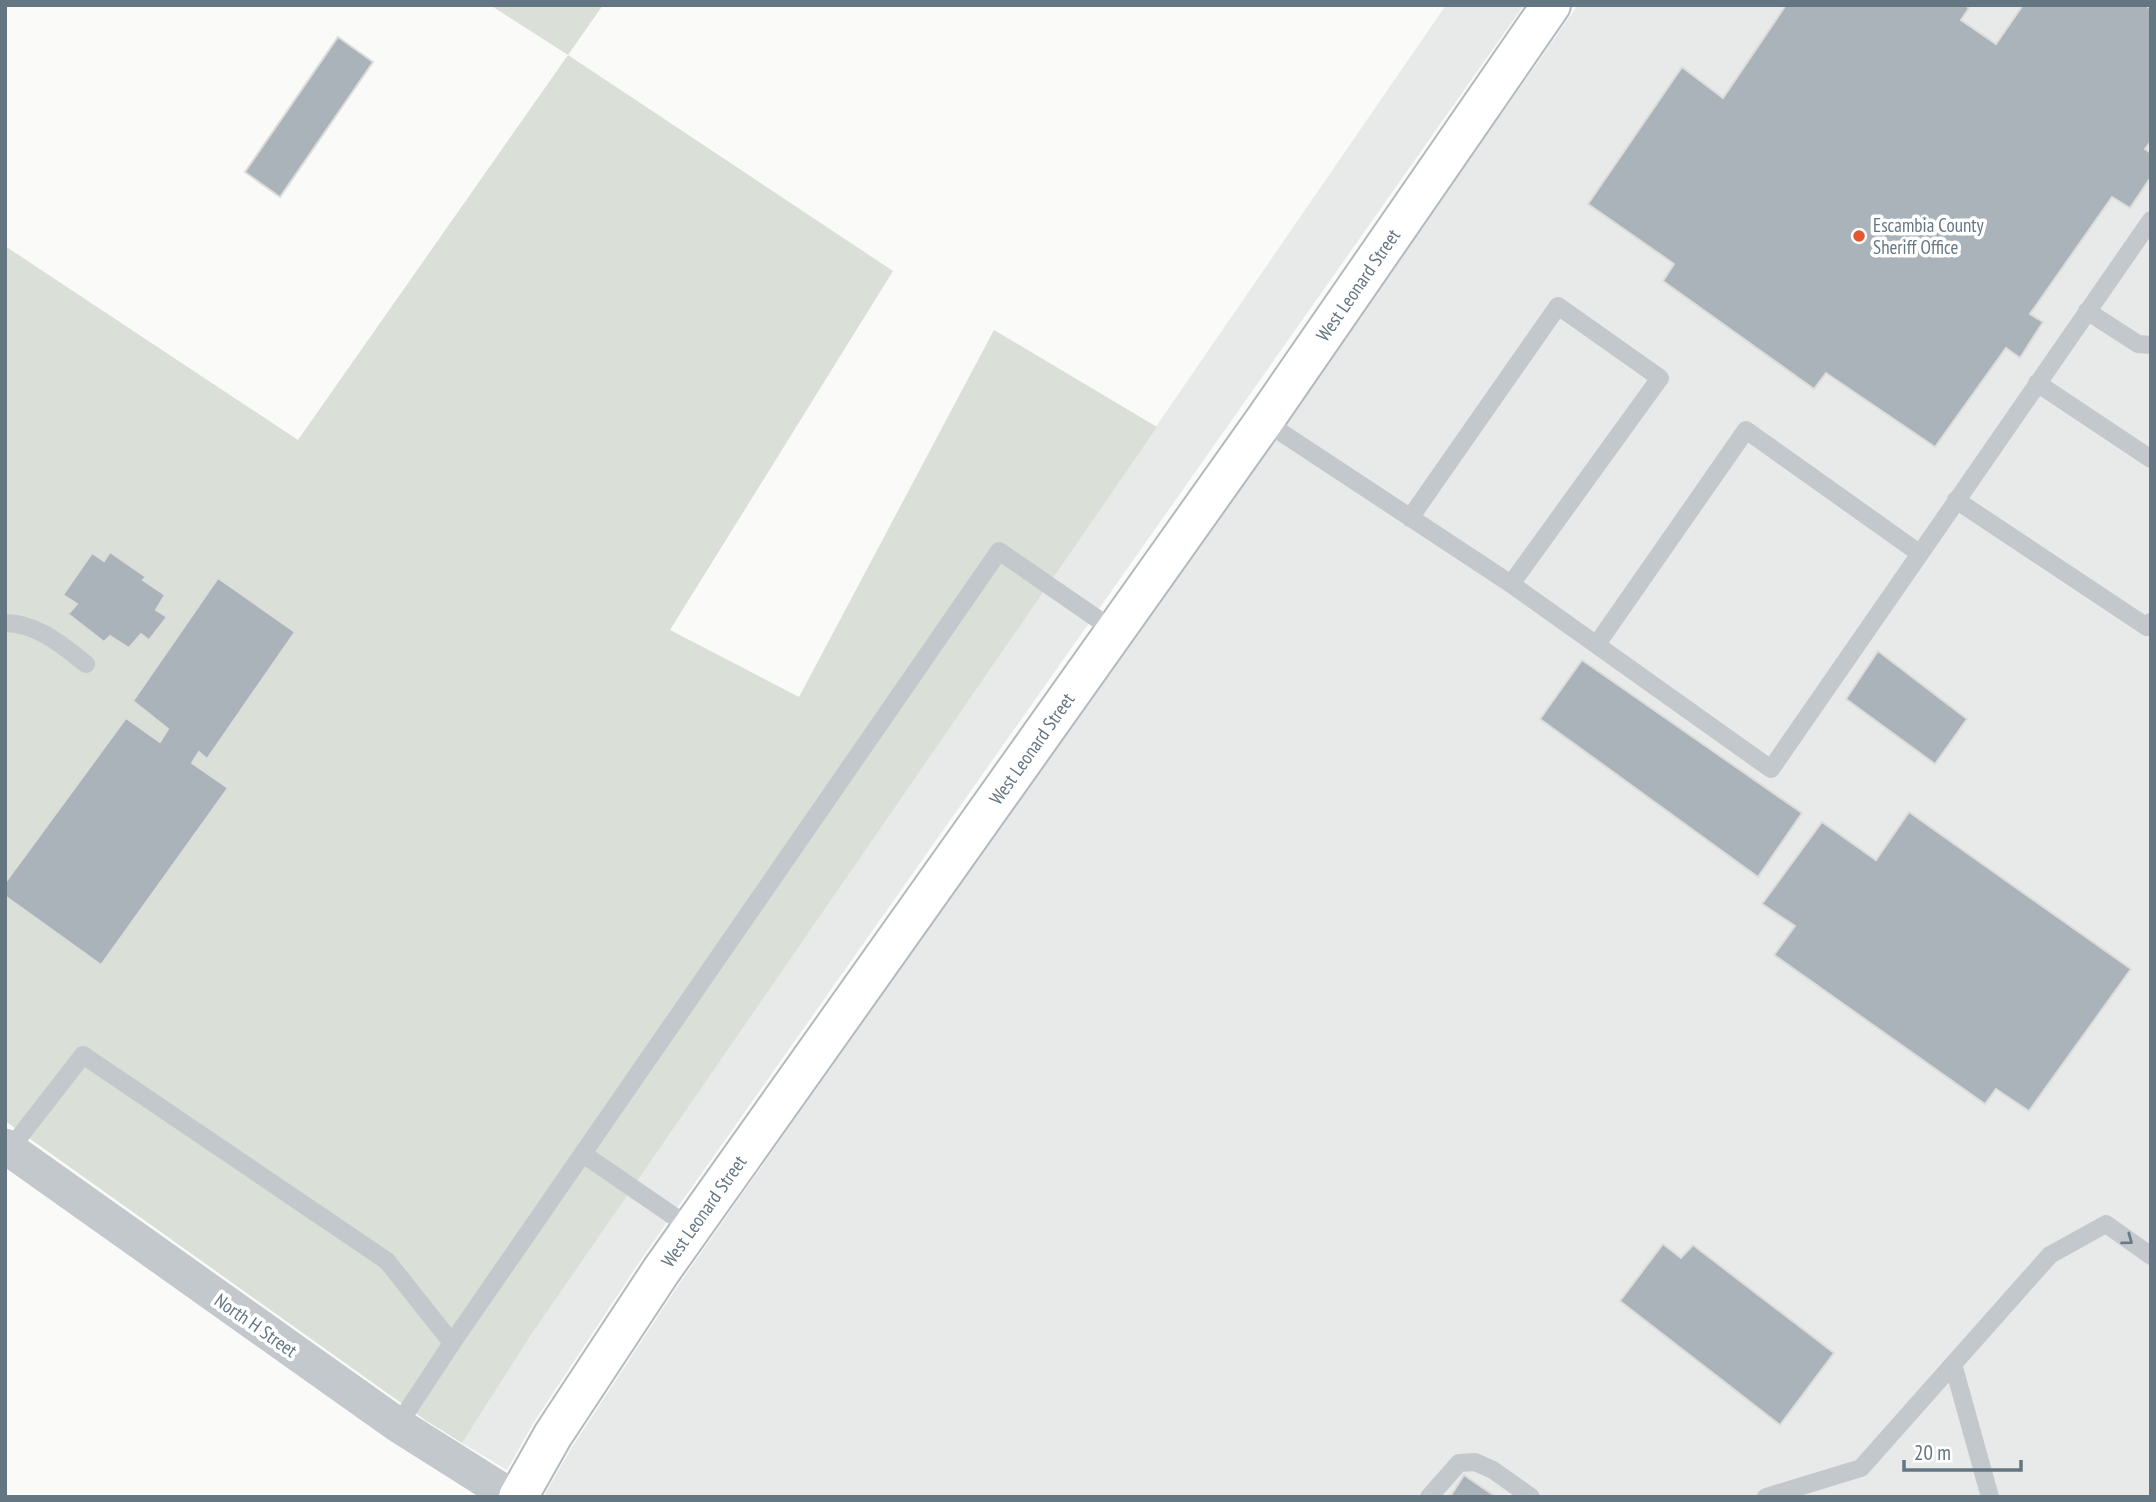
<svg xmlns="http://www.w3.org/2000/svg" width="2156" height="1502" font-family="'PT Sans Narrow',sans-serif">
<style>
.built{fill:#e8e9e9}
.green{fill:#dadfd7}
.building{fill:#aab3b9;stroke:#dcdcda;stroke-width:2}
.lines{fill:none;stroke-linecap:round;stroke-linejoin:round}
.secondary-casing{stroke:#b3babf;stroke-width:42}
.lane{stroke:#c3c8cc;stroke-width:18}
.street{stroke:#c3c8cc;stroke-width:35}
.secondary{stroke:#fff;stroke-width:38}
.oneway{stroke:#6a7a87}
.poi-dot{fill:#e4572e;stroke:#fff;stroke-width:2.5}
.labels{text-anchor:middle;stroke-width:7;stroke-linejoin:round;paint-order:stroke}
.poi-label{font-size:19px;fill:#657683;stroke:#fff;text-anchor:start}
.street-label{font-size:19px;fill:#657683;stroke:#fff}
</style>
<rect width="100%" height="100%" fill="#fafaf8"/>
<path class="built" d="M1446,5h78l-882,1253 -108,164 -27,48 -45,-27 69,-108z
M1578,5h573v1492h-1602l-4,-3 27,-47 107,-163z"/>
<path class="green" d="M490,5h113l-35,50 325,216 -223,359 129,67 195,-367 163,97 -626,908 -69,108 -37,-23 -420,-299v-875l293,194 270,-385z"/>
<path class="building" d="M1786,5h179l4,3 -8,12 35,24 27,-39h122l6,4v132l-6,8 6,4v24l-21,31 -18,-11 -82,117 13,8 -23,36 -14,-10 -71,99 -109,-74 -12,16 -151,-108 11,-17 -86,-60 94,-137 41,31z
M338,37l35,25 -93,135 -35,-25z
M110,552l36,25 -3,3 22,15 -9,15 11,7 -18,23 -8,-6 -12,14 -19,-12 -6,6 -36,-28 9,-10 -14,-9 29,-42 12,8z
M218,578l77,54 -88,127 -8,-7 -7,11 36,25 -127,177 -96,-69v-13l121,-165 34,24 8,-13 -35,-28z
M1878,651l89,68 -32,45 -89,-65z
M1582,660l220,153 -44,64 -218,-158z
M1909,812l222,157 -102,142 -33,-22 -11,15 -211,-149 21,-29 -33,-22 60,-82 54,38z
M1663,1244l18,14 12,-13 141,108 -54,72 -160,-124z
M1464,1475l32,22h-46z"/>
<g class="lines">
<defs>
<g id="secondary">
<path id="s1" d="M518,1497l35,-62 108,-164 603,-850 287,-416"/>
</g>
</defs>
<use href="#secondary" class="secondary-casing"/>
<path class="lane" d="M2087,311l51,33 13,1
M2037,383l114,76
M1264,421l247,163 260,185 380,-549
M1956,500l191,127 4,-5
M1410,518l148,-212 102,72 -149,206
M5,623c32,0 58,23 81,41
M1597,644l149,-214 173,123
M10,1149l73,-94 304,206 65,82 -54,82
M583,1154l108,74
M452,1343l547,-792 116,80
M1953,1364l37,133
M1429,1497l30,-34 16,-1 18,8 38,27
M1766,1497l95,-29 189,-213 56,-31 45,32"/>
<path class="street" d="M5,1146l393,279 114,72"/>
<use href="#secondary" class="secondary"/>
</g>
<defs><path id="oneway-chevron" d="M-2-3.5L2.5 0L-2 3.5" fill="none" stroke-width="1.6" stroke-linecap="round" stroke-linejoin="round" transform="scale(1.75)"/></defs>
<use class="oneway" href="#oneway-chevron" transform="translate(2128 1240) rotate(36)"/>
<circle class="poi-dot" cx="1859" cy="236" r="7"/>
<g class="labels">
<g class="poi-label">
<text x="1873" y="232">Escambia County<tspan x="1873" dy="22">Sheriff Office</tspan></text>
</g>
<g class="street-label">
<text dy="7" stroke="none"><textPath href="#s1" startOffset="1475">West Leonard Street</textPath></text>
<text dy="7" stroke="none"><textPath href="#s1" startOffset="908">West Leonard Street</textPath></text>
<text dy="7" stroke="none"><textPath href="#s1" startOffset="341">West Leonard Street</textPath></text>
<text transform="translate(256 1325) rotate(35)" y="7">North H Street</text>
</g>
</g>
<rect width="2156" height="1502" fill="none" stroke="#657683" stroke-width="14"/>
<path d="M1904 1460v10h117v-10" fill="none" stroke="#657683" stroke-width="3.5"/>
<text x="1914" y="1460" font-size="21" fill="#657683" stroke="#ffffff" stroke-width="5" paint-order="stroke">20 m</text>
</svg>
